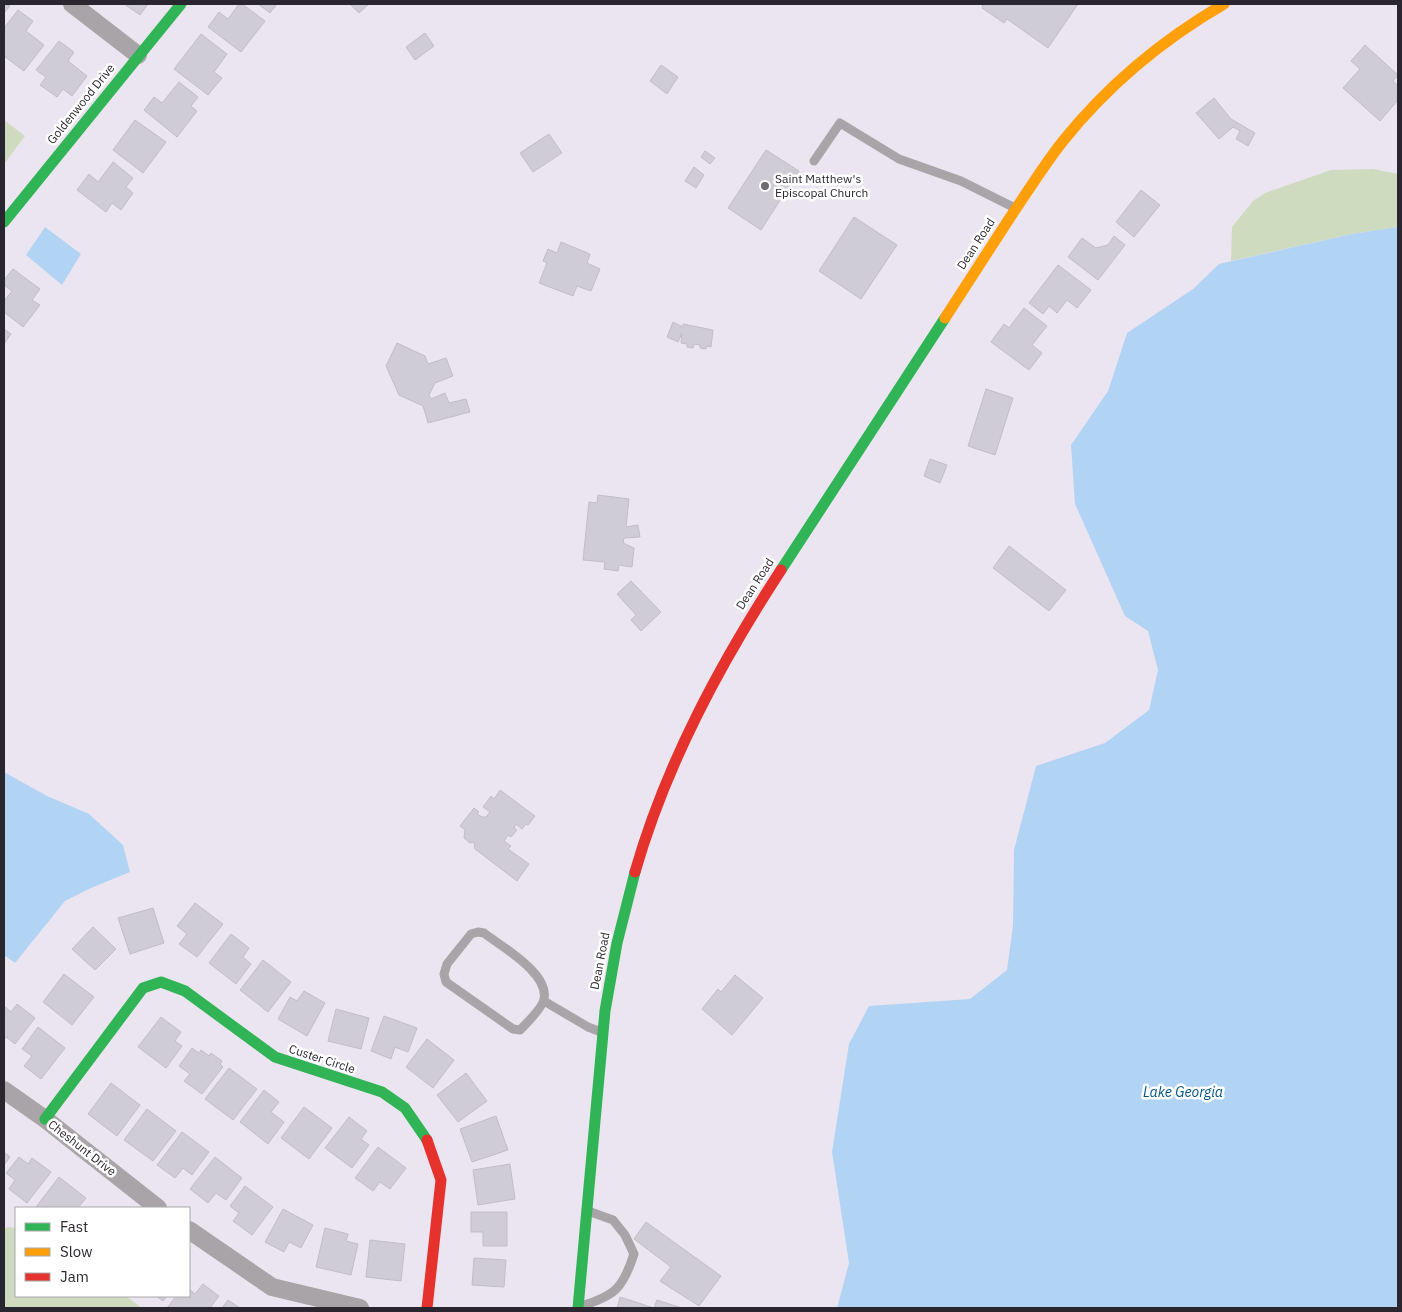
<svg xmlns="http://www.w3.org/2000/svg" width="1402" height="1312" font-family="'IBM Plex Sans',sans-serif">
<style>
.green{fill:#cfdbbf}
.water{fill:#b2d4f4}
.building{fill:#cfccd6;stroke:#c1bec8}
.lines{fill:none;stroke-linecap:round;stroke-linejoin:round}
.lane{stroke:#a9a4a7;stroke-width:9}
.street{stroke:#a9a4a7;stroke-width:18}
.fast{stroke:#30b455;stroke-width:11}
.slow{stroke:#ff9f0a;stroke-width:11}
.jam{stroke:#e5322d;stroke-width:11}
.poi-dot{fill:#6e6973;stroke:#fff;stroke-width:2}
.labels{text-anchor:middle;stroke-width:5;stroke-linejoin:round;paint-order:stroke}
.street-label{font-size:12px;fill:#2a262f;stroke:#fff}
.poi-label{font-size:12px;fill:#2a262f;stroke:#fff;text-anchor:start}
.water-label{font-size:14px;font-style:italic;fill:#025584;stroke:#fff}
</style>
<rect width="100%" height="100%" fill="#ebe5f1"/>
<path class="green" d="M4,120l21,16 -21,28z
M1373,169l25,5v53l-46,7 -121,27 1,-34 21,-26 12,-8 66,-23z
M8,1227l8,1v68h110l16,12h-138v-79z"/>
<path class="water" d="M45,227l36,27 -19,31 -36,-30z
M1398,227v1081h-561l12,-45 -17,-111 17,-108 20,-38 101,-7 37,-29 6,-45 1,-75 22,-84 69,-23 44,-33 9,-40 -10,-39 -23,-15 -50,-112 -4,-59 37,-54 19,-58 66,-44 26,-25 133,-30z
M4,772l43,24 42,18 34,31 7,27 -39,16 -26,13 -50,62 -11,-8z"/>
<path class="building" d="M4,4l6,2 -6,7z
M124,4h24l-8,11z
M239,4h3l23,17 -24,31 -33,-25 11,-15 9,7z
M258,4h19l-7,9z
M350,4h19l-10,9z
M983,4h95l-30,44 -41,-29 -3,4 -22,-15z
M18,10l15,11 -7,10 18,14 -20,26 -20,-15v-28z
M425,33l9,13 -19,14 -9,-13z
M201,34l26,20 -13,18 8,6 -14,17 -34,-26z
M59,41l15,11 -6,9 19,15 -15,20 -9,-7 -6,8 -17,-12 6,-8 -10,-7z
M1365,45l33,30 -5,6 5,5v14l-18,21 -37,-33 17,-19 -9,-8z
M661,65l17,12 -11,17 -17,-13z
M179,82l19,15 -7,9 6,5 -20,26 -33,-27 10,-13 8,6z
M1214,98l17,21 24,14 -7,13 -12,-7 4,-8 -7,-4 -14,12 -23,-26z
M135,120l31,22 -23,31 -30,-23z
M549,134l13,19 -29,19 -13,-19z
M766,150l33,21 -38,59 -33,-22z
M705,151l10,7 -5,6 -9,-7z
M113,162l20,16 -7,9 7,6 -12,17 -9,-7 -6,9 -29,-22 12,-16 9,8z
M694,167l10,8 -8,13 -11,-7z
M1141,190l19,15 -26,32 -18,-15z
M854,217l43,28 -36,54 -42,-28z
M1114,236l11,9 -27,35 -30,-23 14,-19 14,10 12,-3z
M561,242l29,12 -3,9 13,6 -9,22 -14,-5 -4,10 -34,-13 8,-20 -4,-2 5,-12 9,4z
M1058,265l33,25 -14,18 -10,-8 -10,13 -8,-7 -6,8 -14,-11z
M13,269l27,20 -8,11 8,5 -17,22 -19,-15v-11l8,-10 -8,-6v-5z
M1024,308l23,18 -15,19 10,8 -13,17 -38,-28 13,-18 5,4z
M673,322l10,5v-3l30,6 -2,17 -4,-1 -1,3 -6,-1v-3l-6,-1 -1,4 -6,-1v-3l-6,-1 1,-10 -4,9 -11,-5z
M4,329l7,5 -7,10z
M397,343l28,13 3,8 18,-6 7,18 -18,7 -6,12 2,4 14,-6 4,10 17,-4 4,13 -42,11 -5,-17 -24,-11 -13,-29z
M986,389l27,9 -18,57 -27,-9z
M930,459l17,6 -7,18 -16,-7z
M598,495l31,4 -3,28 12,-2 2,12 -16,1 -1,5 11,5 -2,19 -13,-2 -1,6 -14,-2 1,-7 -22,-2 6,-58 8,1z
M1009,546l57,44 -17,21 -56,-43z
M631,581l30,31 -20,19 -10,-11 5,-5 -19,-21z
M500,790l35,26 -7,9 -2,-1 -4,5 -6,-5 -2,4 3,2 -6,7 -3,-2 -4,6 7,5 -3,3 21,15 -12,17 -42,-32 -1,-7 -4,1 -6,-5 1,-8 -5,-4 14,-18 5,4 -2,2 5,3h4l4,-5 -7,-5 8,-11 3,3z
M195,903l28,21 -26,33 -18,-13 8,-10 -10,-8z
M153,908l11,35 -34,11 -12,-36z
M93,927l23,22 -21,21 -23,-21z
M231,934l18,14 -6,9 8,7 -15,20 -27,-21z
M263,960l28,22 -23,30 -28,-22z
M64,974l30,23 -22,28 -29,-23z
M735,975l28,23 -31,37 -30,-26 16,-20 3,3z
M304,991l21,12 -18,33 -29,-17 12,-22 7,4z
M17,1004l18,14 -20,26 -9,-7 -2,3v-34l7,6z
M336,1009l33,9 -8,31 -33,-8z
M384,1016l33,12 -9,24 -13,-5 -4,12 -20,-8z
M161,1017l20,15 -6,9 7,5 -16,22 -28,-21z
M38,1027l27,21 -24,31 -17,-13 8,-10 -10,-7z
M427,1039l27,21 -21,28 -27,-21z
M192,1048l7,5 2,-3 8,6 2,-3 11,8 -2,3 3,3 -21,27 -18,-13 6,-7 -11,-8z
M229,1068l28,21 -24,31 -28,-21z
M466,1073l21,28 -29,21 -21,-27z
M111,1083l29,22 -23,31 -29,-22z
M264,1090l15,12 -8,10 13,10 -16,22 -28,-22z
M304,1107l28,21 -23,31 -28,-21z
M147,1109l29,22 -23,30 -29,-21z
M496,1116l12,34 -36,12 -12,-33z
M349,1117l18,14 -6,8 8,6 -17,23 -27,-20z
M182,1132l27,20 -17,23 -9,-7 -8,10 -18,-13z
M378,1147l28,21 -16,21 -10,-7 -7,9 -18,-13z
M4,1152l6,5 -6,8z
M19,1157l9,7 4,-6 19,14 -24,31 -18,-14 6,-9 -9,-7z
M215,1157l27,21 -16,22 -10,-7 -8,10 -18,-14z
M510,1164l5,35 -37,6 -5,-35z
M59,1177l27,21 -8,10h-41l-1,-1z
M245,1186l28,21 -21,28 -19,-14 6,-8 -9,-7z
M283,1209l30,16 -12,23 -12,-6 -5,10 -19,-10z
M471,1212h36v34h-24v-14h-12z
M646,1222l75,54 -22,30 -39,-25 11,-14 -37,-28z
M325,1228l23,6 -2,7 12,3 -7,31 -35,-8z
M370,1240l35,4 -4,37 -35,-4z
M474,1258l32,2 -2,27 -32,-2z
M203,1284l16,12 -9,12h-43l9,-12h13v-7l6,5z
M156,1296h11l-4,5z
M620,1297l34,11h-37z
M228,1300l12,8h-18z
M657,1300l25,8h-28z"/>
<g class="lines">
<path class="lane" d="M814,161l26,-38 59,36 62,22 54,27
M478,932l6,1c18,14 65,40 60,66 -1,8 -18,25 -24,31l-7,-1 -67,-47 -2,-8 3,-10 24,-30z
M544,1001l44,26 13,5
M581,1306c34,-10 42,-18 53,-52l-9,-19 -12,-15 -25,-9"/>
<path class="street" d="M72,4l66,51
M4,1090l41,29 113,89
M189,1230l83,57 88,21"/>
<path class="fast" d="M4,222l177,-218
M781,570l164,-252
M45,1119l98,-131 18,-6 24,9 90,66 107,35 23,16 22,32
M578,1308l27,-297 12,-68 18,-71"/>
<path class="slow" d="M945,318c22,-34 44,-68 66,-102 17,-25 33,-51 52,-75 45,-56 99,-101 161,-137"/>
<path class="jam" d="M635,872c31,-108 85,-208 146,-302
M427,1308l14,-128 -14,-40"/>
</g>
<circle class="poi-dot" cx="765" cy="186" r="5"/>
<g class="labels">
<g class="street-label">
<text transform="translate(81 104) rotate(-51)" y="4">Goldenwood Drive</text>
<text transform="translate(976 244) rotate(-57)" y="4">Dean Road</text>
<text transform="translate(755 584) rotate(-57)" y="4">Dean Road</text>
<text transform="translate(600 961) rotate(-79)" y="4">Dean Road</text>
<text transform="translate(322 1059) rotate(18)" y="4">Custer Circle</text>
<text transform="translate(82 1148) rotate(38)" y="4">Cheshunt Drive</text>
</g>
<g class="poi-label">
<text x="775" y="183">Saint Matthew's<tspan x="775" dy="14">Episcopal Church</tspan></text>
</g>
<g class="water-label">
<text x="1183" y="1097">Lake Georgia</text>
</g>
</g>
<rect width="1402" height="1312" fill="none" stroke="#2a262f" stroke-width="10"/>
<rect x="15" y="1207" width="175" height="90" fill="#ffffff" stroke="#aaa8ac"/>
<rect x="25" y="1223" width="25" height="8" fill="#30b455" stroke="#aaa8ac"/>
<text x="60" y="1232" font-size="15" fill="#2a262f">Fast</text>
<rect x="25" y="1248" width="25" height="8" fill="#ff9f0a" stroke="#aaa8ac"/>
<text x="60" y="1257" font-size="15" fill="#2a262f">Slow</text>
<rect x="25" y="1273" width="25" height="8" fill="#e5322d" stroke="#aaa8ac"/>
<text x="60" y="1282" font-size="15" fill="#2a262f">Jam</text>
</svg>
